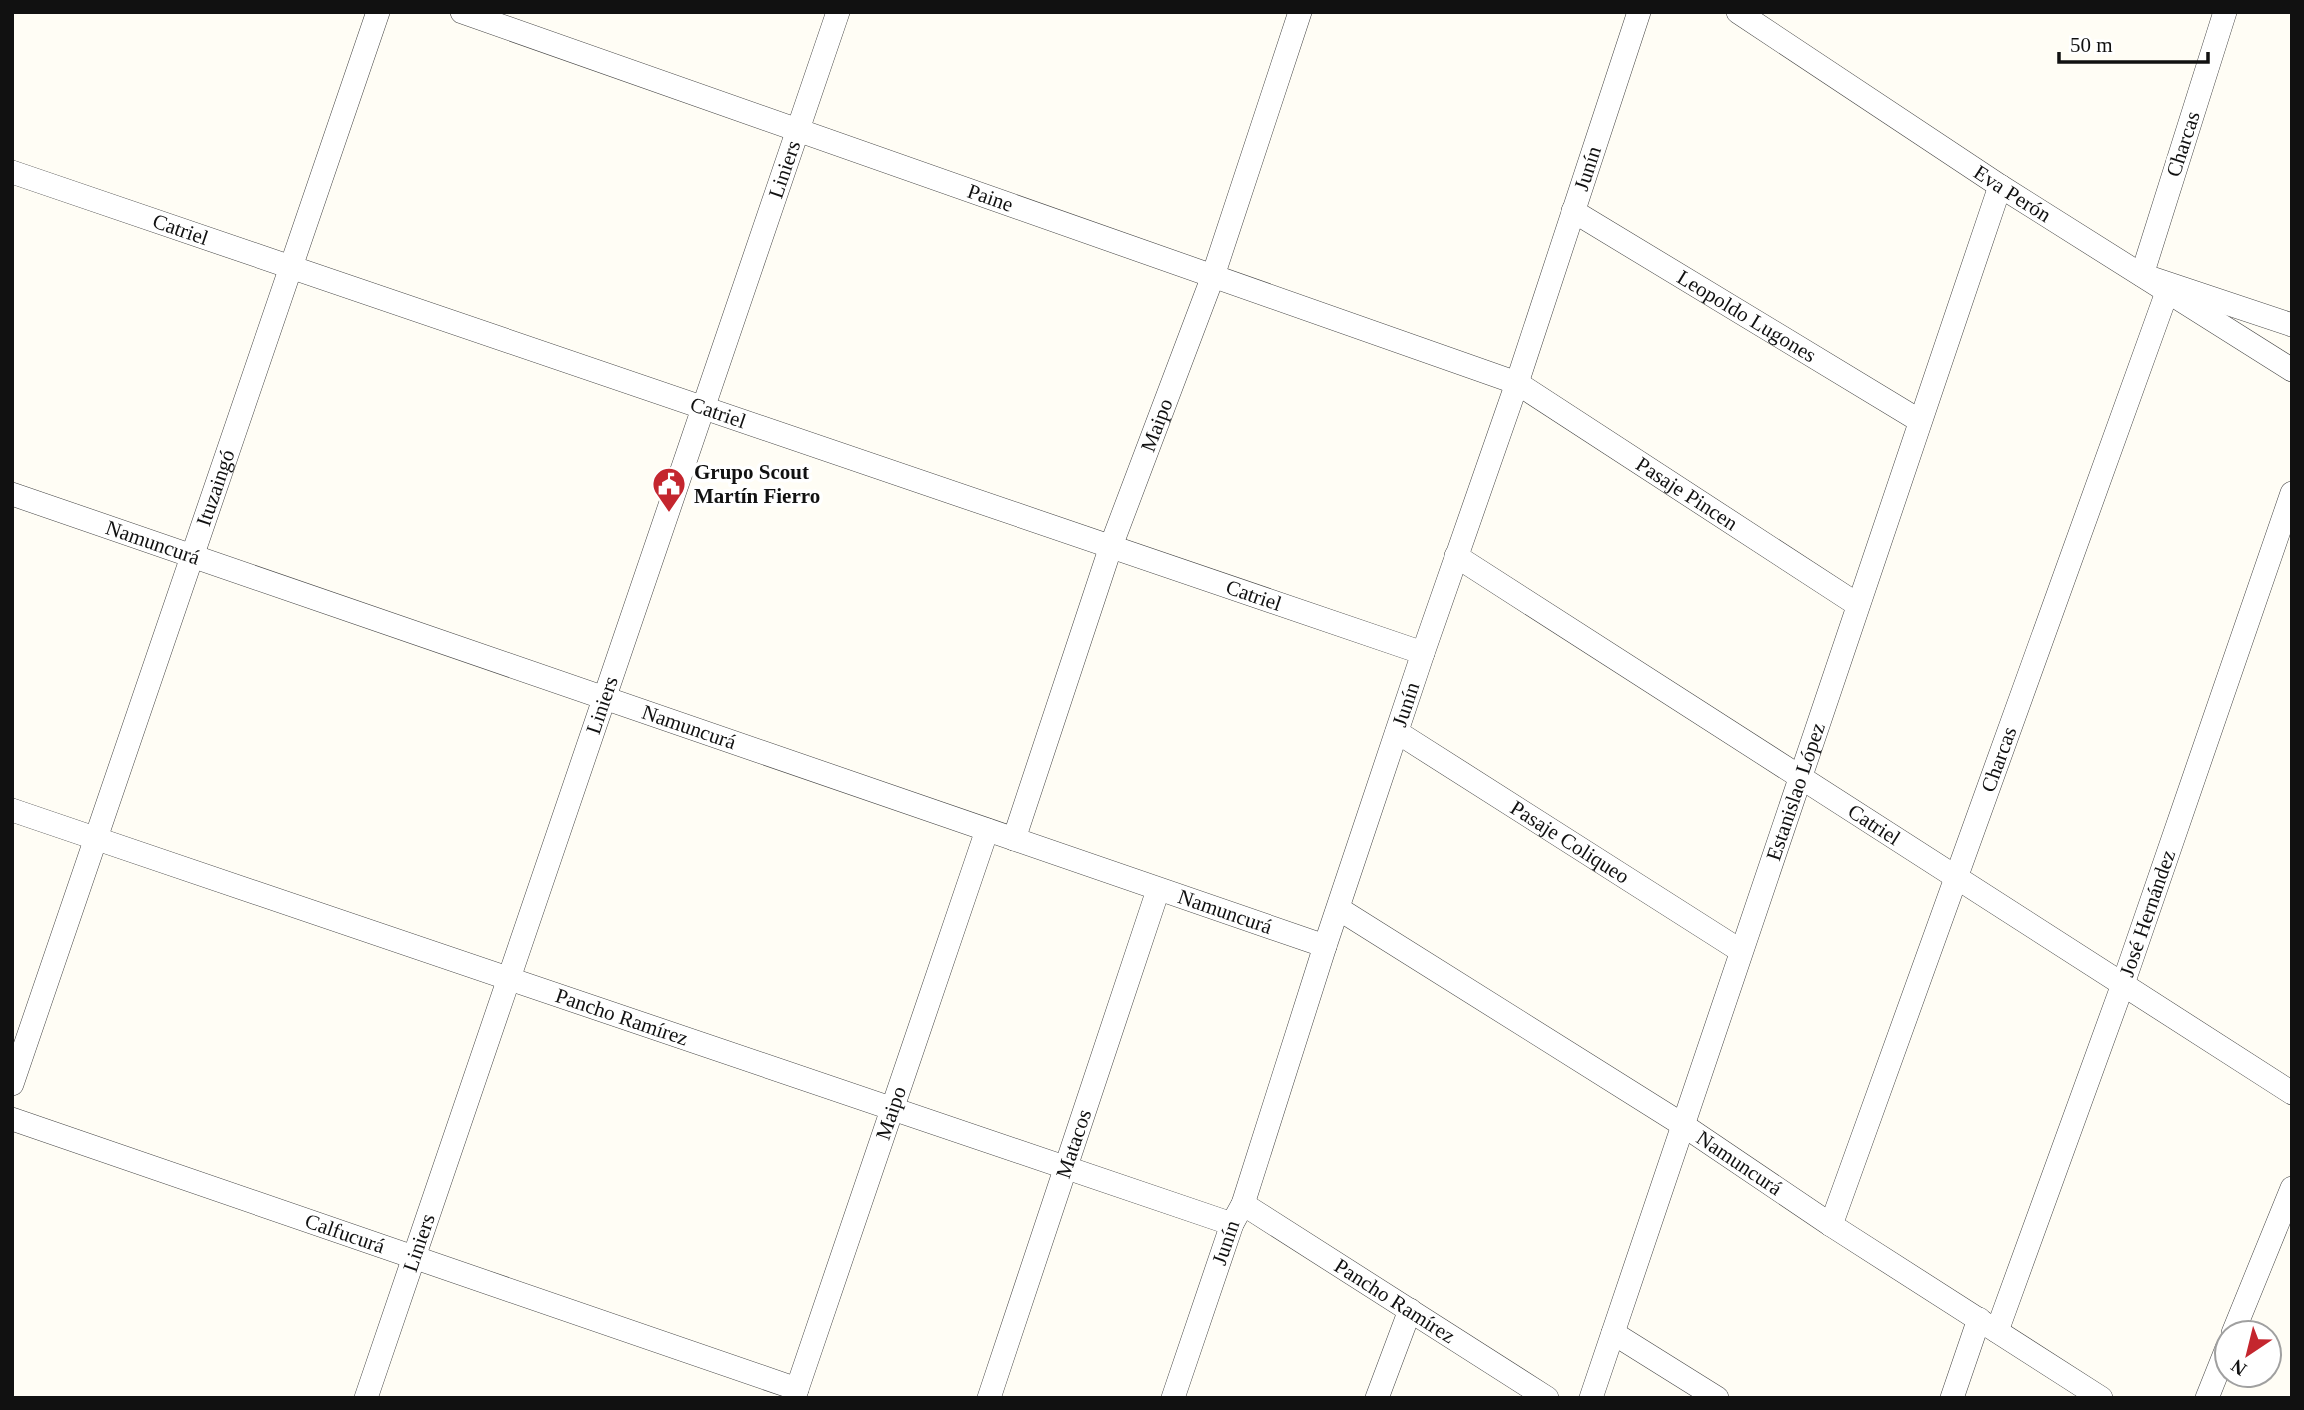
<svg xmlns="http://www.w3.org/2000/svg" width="2304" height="1410" font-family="'Times New Roman',serif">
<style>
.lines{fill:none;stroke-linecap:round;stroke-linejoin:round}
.street-casing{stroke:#444;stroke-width:24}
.street{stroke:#fff;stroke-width:23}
.labels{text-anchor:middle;stroke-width:7;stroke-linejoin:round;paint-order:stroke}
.street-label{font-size:21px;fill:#111;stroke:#fff}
.poi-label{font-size:21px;font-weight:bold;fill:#111;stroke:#fff;text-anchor:start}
</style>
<rect width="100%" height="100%" fill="#fffdf5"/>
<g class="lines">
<defs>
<g id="street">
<path id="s1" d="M462,12l1055,371 341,222"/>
<path id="s2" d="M1738,12l262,174 292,184"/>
<path d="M2225,12l-83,263 150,50"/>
<path id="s3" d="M12,172l1411,481"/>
<path id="s4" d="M1573,211l347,210"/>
<path id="s5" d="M12,494l1313,452"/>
<path id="s6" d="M1456,556l836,537"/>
<path id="s7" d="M1397,732l344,219"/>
<path id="s8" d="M12,810l1220,414"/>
<path id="s9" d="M1014,839l97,-293 102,-270 87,-264"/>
<path id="s10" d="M1339,909l344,216 148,100 270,173"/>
<path id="s11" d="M12,1084l366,-1072"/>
<path id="s12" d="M12,1119l785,270"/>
<path id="s13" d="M1243,1204l304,194"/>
<path id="s14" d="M1831,1225l336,-933"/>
<path id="s15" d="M1997,1331l126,-347 169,-491"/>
<path d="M1613,1333l104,65"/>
<path d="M2233,1333l59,-145"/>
<path id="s16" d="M366,1398l472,-1386"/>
<path id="s17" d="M794,1398l193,-568"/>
<path id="s18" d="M989,1398l169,-508"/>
<path id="s19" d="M1173,1398l59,-174 11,-20 82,-258 98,-293 94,-270 122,-371"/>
<path d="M1377,1398l33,-88"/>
<path id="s20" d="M1591,1398l409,-1212"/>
<path d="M1952,1398l27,-79"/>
<path d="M2207,1398l20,-50"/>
</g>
</defs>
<use href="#street" class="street-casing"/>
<use href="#street" class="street"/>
</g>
<defs>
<symbol id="civic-pin" viewBox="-11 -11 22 30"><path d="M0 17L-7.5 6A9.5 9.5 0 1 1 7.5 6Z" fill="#c4262e" stroke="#fff"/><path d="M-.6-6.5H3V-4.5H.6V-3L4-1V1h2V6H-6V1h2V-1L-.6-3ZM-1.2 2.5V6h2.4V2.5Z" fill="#fff"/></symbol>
</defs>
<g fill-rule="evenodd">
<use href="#civic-pin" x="650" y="465" width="38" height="52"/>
</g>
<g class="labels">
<g class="street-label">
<text transform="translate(2183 144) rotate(-72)" y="7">Charcas</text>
<text dy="7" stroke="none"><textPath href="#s16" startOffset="1298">Liniers</textPath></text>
<text dy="7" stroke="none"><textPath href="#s19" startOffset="1298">Junín</textPath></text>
<text dy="7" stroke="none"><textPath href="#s2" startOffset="329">Eva Perón</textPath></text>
<text dy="7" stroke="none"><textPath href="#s1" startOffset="560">Paine</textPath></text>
<text dy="7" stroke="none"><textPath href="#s3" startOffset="178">Catriel</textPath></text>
<text dy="7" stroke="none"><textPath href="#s4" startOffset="203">Leopoldo Lugones</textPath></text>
<text dy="7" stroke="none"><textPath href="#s3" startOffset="746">Catriel</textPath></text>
<text dy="7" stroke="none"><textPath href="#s9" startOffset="438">Maipo</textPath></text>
<text dy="7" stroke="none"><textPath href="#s11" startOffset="630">Ituzaingó</textPath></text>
<text dy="7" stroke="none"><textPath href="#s1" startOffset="1321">Pasaje Pincen</textPath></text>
<text dy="7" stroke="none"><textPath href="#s5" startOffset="149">Namuncurá</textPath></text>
<text dy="7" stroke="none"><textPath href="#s3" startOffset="1312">Catriel</textPath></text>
<text dy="7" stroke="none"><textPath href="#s16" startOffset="732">Liniers</textPath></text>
<text dy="7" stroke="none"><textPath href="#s19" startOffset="732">Junín</textPath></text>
<text dy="7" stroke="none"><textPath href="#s5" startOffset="716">Namuncurá</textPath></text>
<text dy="7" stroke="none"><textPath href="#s14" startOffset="495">Charcas</textPath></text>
<text dy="7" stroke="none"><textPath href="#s20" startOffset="640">Estanislao López</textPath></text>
<text dy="7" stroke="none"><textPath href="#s6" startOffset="497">Catriel</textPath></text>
<text dy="7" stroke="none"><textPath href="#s7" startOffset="205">Pasaje Coliqueo</textPath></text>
<text dy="7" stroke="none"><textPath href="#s5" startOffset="1283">Namuncurá</textPath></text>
<text dy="7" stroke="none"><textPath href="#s15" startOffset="444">José Hernández</textPath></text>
<text dy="7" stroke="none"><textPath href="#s8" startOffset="644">Pancho Ramírez</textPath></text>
<text dy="7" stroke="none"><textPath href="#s17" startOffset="301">Maipo</textPath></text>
<text dy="7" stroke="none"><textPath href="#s18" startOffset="268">Matacos</textPath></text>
<text dy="7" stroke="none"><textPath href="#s10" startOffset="474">Namuncurá</textPath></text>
<text dy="7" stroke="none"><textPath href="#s12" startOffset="352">Calfucurá</textPath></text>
<text dy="7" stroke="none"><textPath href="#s16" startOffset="164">Liniers</textPath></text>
<text dy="7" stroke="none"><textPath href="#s19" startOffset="164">Junín</textPath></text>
<text dy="7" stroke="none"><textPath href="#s13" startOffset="180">Pancho Ramírez</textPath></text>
</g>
<g class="poi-label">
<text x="694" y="479">Grupo Scout<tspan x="694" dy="24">Martín Fierro</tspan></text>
</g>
</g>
<rect width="2304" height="1410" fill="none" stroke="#111111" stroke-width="28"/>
<g transform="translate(2248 1354) rotate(215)"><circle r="33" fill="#ffffff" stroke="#a0a0a0" stroke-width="2"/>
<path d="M0-5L12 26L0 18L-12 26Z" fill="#c4262e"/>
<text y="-10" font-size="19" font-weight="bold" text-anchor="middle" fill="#111111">N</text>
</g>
<path d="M2059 52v10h149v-10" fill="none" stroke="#111111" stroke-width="3.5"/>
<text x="2070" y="52" font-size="21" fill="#111111" stroke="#ffffff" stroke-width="5" paint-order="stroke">50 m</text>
</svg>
